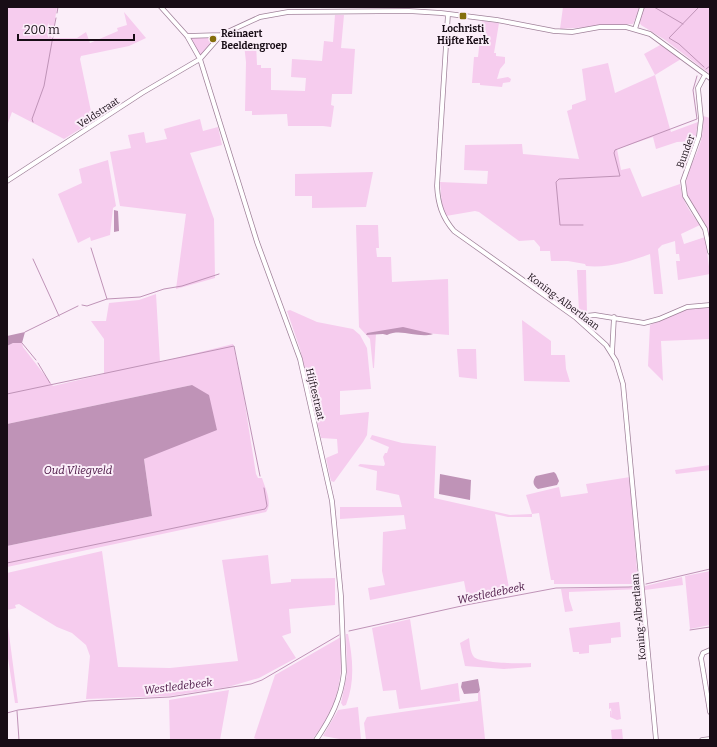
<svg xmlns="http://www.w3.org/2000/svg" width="717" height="747" font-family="Bitter,serif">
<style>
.green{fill:#f6ccee}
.water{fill:#bf93b7}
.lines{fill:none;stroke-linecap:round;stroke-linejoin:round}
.stream{stroke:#bf93b7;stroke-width:1}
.minor-casing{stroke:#a0829a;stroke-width:5.5}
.minor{stroke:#fff;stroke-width:4}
.poi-dot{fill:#846e0c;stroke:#fbeef9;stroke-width:1.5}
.labels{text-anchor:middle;stroke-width:4;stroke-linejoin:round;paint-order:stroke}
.poi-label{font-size:10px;font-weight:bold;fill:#180d16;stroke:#fbeef9}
.street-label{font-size:10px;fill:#180d16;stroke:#fbeef9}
.water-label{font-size:11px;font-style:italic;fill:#491443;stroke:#fbeef9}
</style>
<rect width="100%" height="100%" fill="#fbeef9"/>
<path class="green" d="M7,7h50l-5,31h25l9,-6 4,11 28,-12 -1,-3 10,-3 -3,-13 22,26 -17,8 -48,10 -1,3 13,62 -29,18 -52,-27 -5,14z
M563,7h77l-7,17 -73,5z
M644,7h66v67l-45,-34 -24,-15 -2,-4z
M335,15h9l-3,33 14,1 -3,45h-20l-1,11 3,1 -3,21 -8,-1h-35l-1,-12 -35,1v-4h-7l1,-49 -2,-18 12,-1 1,22h4v3h10v22l34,1 1,-13 -15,-1 1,-18 30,2 2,-20 9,1z
M482,21l17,2 -5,30h2v3l9,1v6l-5,6 -3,10 11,-2 3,2 -1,3 -7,1 -1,4 -22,-2v-2h-8l2,-26h4z
M221,35l-21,24 -13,-23z
M662,44l19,15 -26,16 15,54 1,3 27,-10 -3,19 -18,1 -21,7 -3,-12 -36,12 4,21 9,-2 12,29 38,-13c3,19 9,26 20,41l-19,9 3,10 21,-7 5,37 -32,6 -2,-19h4l-1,-7h-3l-1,-13 -13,4 -4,4 5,45h-9l-4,-40c-21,8 -42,14 -64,12l-1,-2 -17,-3h-17l-1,-10h-10v-4l-6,-7 -15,1 -40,-29 -4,-1 -29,5 -4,-9 -2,-25 47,2 1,-13 -24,-1 1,-25 57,-1 1,10 56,5 -12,-48 5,-2v-4l14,-5 -4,-31 26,-6 7,30 40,-18 -11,-21z
M703,116l7,2 -1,118c-4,-16 -19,-27 -22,-41 -5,-19 8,-34 13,-51 3,-9 3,-18 3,-28z
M200,119l3,12 15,-4 4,18 -32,8 24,66 1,59 -39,11 10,-75 -66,-8 -10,-54 21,-4 -3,-13 16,-3 2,11 21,-4 -3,-10z
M108,160l8,46 -3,2 -3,27 -19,6 -1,-4 -12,6 -20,-49 24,-11 -3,-14z
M373,172l-7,35 -54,1v-12h-17v-22z
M356,225h22l1,23h-3l1,9h14l1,25 56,-3 1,56 -48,-4 -25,2 -2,35h-1l-3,-29 -11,-12z
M577,270h9l1,42h-8z
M156,294l4,68 73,-18 10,48 13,82 2,4h4c3,10 11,25 4,34l-259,55v-21l145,-30 -8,-57 48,-74 -185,39v-78l6,-3h9l1,4 30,39 51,-12v-35l-13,-18h15l3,-18 30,-3z
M709,307l1,32 -49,2 2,40 -15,-15 2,-41 31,-15z
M290,310l27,12 36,7 7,6 7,13 4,41 -31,2v24l29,-3 -2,23 -4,7 -29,40 -3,-1 -5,-23 12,-5 -1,-14 -16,-1 -21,-89 -13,-38z
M522,320l29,21v14h14l1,14 4,13 -46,-1z
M457,349h19l1,30 -18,-2z
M372,435l30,8 34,3 -2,52 76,17 22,-1 -6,-19 33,-8 2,10 27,-4 -2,-9 44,-7 8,107h-84v-4h-3l-12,-67 -7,1v3h-24l-13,-3 15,79 -42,9 -4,-21 -94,19 -2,-12 17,-3 -3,-14 1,-39 23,-3 -2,-14 -64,4v-12h62l-3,-12 -23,-5 1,-19 -19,-5 2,-2 24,2 1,-2 -2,-7 2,-4h2l2,-6 -19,-8z
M710,465v5l-34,4 -1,-4z
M102,551l16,116 52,1 68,-7 -16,-101 46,-5 3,29 20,-2v-3l44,-1v27l-46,4 2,24 -9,3 14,22 -37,20 -31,9 -58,9 -84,3 4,-43 -4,-11 -14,-12 -15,-6 -38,-23 -4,1 1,3 -9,2v-37z
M710,571v54l-20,4 -5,-53z
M682,577l1,8 -38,5v-4z
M639,587l1,2 -71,3v6l4,13 -8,1 -4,-23z
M7,619l11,84h-3l-8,-51z
M410,619l11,71 37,-7 2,18 -61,8 -3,-19 -13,1 -11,-63z
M620,622l1,15 -10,1v5l-22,2v8l-10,1v-2h-6l-4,-24z
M346,634h2c5,25 7,48 -2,71l-3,1 -2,-3 6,-29z
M341,637c2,43 -2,69 -29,103l-56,-1 -2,-1 21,-63z
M469,638c1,6 1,14 5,19 6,6 48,7 57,6v4l-27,2 -39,-3 -5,-23z
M229,690l-9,50h-50l-1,-40z
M478,690h2l5,49 -119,1 -2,-17 3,-6 111,-16z
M619,702l2,17 -4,1 -7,-3v-6h1l1,5 -1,-8 -2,1v-6z
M358,707l3,33h-16l-22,-4 15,-26z
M622,729l1,11h-11l-1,-10z"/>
<path class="water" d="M114,210l4,1 1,20 -5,1z
M403,327l30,7c-15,5 -31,-6 -46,1l-4,-1 -17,1 1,-2z
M25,332l-3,11h-9l-6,3v-10z
M192,385l17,10 8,35 -73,29 8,57 -145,30v-122z
M554,472l2,2 3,7 -2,4 -19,4c-5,-3 -6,-8 -2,-13z
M440,474l31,6 -1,20 -31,-6z
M478,679l2,11 -2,3 -14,1 -3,-7 1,-5z"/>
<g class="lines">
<path class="stream" d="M654,7l29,17
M699,7l-30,31 10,6 25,23
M57,13l1,-6
M53,33l3,-15
M706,69l4,-3
M33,122l-1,-3 12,-33 9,-50
M583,225h-23l-4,-43 3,-3 61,-3 -6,-23 1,-3 82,-31 -4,-29 4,-14
M91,248l16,51
M33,259l26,57
M82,305l5,1 20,-7 33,-2 24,-8 18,-3 37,-12
M25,332l53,-26
M22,343l14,17
M38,363l12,20
M7,394l227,-48 26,130
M7,563l258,-54 2,-3 -3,-18
M646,584l64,-15
M690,630l20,-3
M349,631l117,-26 90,-17 73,-1 10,-1
M17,711l2,29
M7,713l11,-3 70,-9 82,-4 81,-13 11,-4 77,-45"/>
<defs>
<path id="minor" d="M161,7l26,29 13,23 57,183 43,117 32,142 9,95 3,76c-3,27 -13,46 -28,68
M448,14l-11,172c1,18 5,31 17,45l121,86 31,28 10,16 7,23 33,356
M635,29l7,-22
M187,36l34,-1 39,-18 28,-5 121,-1 32,2 56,7 57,11 18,1 28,-5h26l24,7 60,44
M705,75l-7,13 3,31 -2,17 -16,45 2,15 20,33 5,23
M7,181l135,-88 58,-34 21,-24
M575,317l20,-2 49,8 15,-4 28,-12 23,-2
M612,353l2,-36
M710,650l-7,3 -2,5 9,54
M702,740l8,-1"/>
</defs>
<use href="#minor" class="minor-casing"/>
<use href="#minor" class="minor"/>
</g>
<g class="poi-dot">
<rect x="459" y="12" width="8" height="8" rx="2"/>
<circle cx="213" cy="39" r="4"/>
</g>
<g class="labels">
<g class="poi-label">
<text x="463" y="32">Lochristi<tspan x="463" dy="12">Hijfte Kerk</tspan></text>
<text x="221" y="37" text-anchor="start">Reinaert<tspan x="221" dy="12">Beeldengroep</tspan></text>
</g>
<g class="street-label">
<text transform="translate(98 112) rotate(-33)" y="4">Veldstraat</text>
<text transform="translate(685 151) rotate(-70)" y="4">Bunder</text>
<text transform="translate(564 301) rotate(37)" y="4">Koning-Albertlaan</text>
<text transform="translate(316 394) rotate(77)" y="4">Hijftestraat</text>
<text transform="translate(638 617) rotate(-95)" y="4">Koning-Albertlaan</text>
</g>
<g class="water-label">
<text x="78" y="474">Oud Vliegveld</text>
<text transform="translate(491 593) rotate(-12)" y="4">Westledebeek</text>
<text transform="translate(178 686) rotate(-7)" y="4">Westledebeek</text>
</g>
</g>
<rect width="717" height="747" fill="none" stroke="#180d16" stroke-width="16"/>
<path d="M18 34v6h116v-6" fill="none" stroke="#180d16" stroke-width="2"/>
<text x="24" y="34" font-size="12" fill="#180d16" stroke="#fbeef9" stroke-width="3" paint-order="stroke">200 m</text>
</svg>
